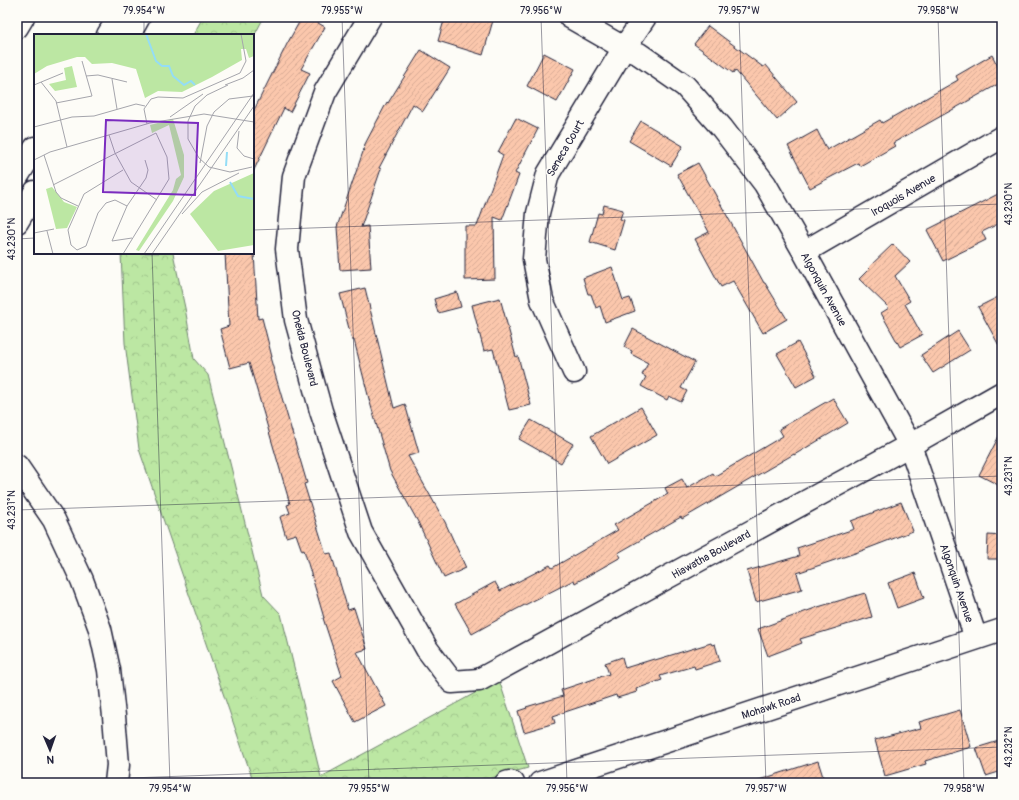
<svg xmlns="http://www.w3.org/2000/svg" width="1019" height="800" font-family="Pangolin,sans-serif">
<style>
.forest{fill:url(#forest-crowns);stroke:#6f846f}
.building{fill:url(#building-hatch);stroke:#22223b}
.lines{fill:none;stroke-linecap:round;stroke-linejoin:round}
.minor-casing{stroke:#22223b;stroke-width:25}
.major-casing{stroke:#22223b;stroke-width:25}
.highway-casing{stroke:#22223b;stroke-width:25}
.minor{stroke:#fdfcf7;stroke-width:22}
.major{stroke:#fdfcf7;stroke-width:22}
.highway{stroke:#fdfcf7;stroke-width:22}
.ticks{fill:none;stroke:#22223b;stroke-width:1;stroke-opacity:0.45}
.labels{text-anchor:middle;stroke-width:3.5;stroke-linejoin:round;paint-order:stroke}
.street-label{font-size:11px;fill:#22223b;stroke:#fdfcf7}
.inset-river{fill:none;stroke:#94ddf6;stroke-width:2}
.inset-road{fill:none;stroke:#a5a5ac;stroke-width:1}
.view{fill:#7b2cbf;fill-opacity:0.15;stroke:#7b2cbf;stroke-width:2}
.inset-edge{fill:none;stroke:#22223b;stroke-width:2}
.neatline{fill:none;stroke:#22223b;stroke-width:1.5}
.ticks-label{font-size:10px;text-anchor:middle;fill:#22223b}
</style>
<defs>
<pattern id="forest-crowns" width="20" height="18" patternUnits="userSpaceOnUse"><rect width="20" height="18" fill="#bce7a3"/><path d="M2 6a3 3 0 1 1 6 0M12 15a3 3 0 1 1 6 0" fill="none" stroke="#a1c68d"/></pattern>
<pattern id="building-hatch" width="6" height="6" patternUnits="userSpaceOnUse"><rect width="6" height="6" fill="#fbc7ac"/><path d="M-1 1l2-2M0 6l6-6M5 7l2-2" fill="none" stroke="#d7ab95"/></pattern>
</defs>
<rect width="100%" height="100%" fill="#fdfcf7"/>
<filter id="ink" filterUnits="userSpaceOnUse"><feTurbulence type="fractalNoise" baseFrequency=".025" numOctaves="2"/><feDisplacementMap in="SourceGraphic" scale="8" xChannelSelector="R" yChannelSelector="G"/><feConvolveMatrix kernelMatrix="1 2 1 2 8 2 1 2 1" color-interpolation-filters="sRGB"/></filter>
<g filter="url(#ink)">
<path class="forest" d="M203,17h61l-11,21v-3h-60z
M121,253h52l12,55 9,51 14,16 55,220 18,19 40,163 178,-97 29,88 -55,15h-219l-115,-334 -14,-106z"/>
<path class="building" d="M302,17h6l17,10 -24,42 9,4 -20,39 -6,-4 -31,64v-60l34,-68z
M445,17h49l-11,38 -45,-14z
M708,26l55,41 3,-2 31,37 -20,18 -42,-50 -2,3 -39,-29z
M421,50l29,18 -27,43 -10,-7 -34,64 2,1 -20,58 7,-1 3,42 -31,2 -3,-43 28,-81h-1l23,-44 1,1z
M544,53l31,16 -18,33 -30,-16z
M992,55l10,19v8l-109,61 2,3 -35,20 -2,-3 -48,25 -22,-42 29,-16 10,20 53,-30 2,3 76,-43 -2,-4z
M516,118l22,11 -23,44 4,2 -17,45 -8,-3 1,62 -30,1v-54h12l26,-71 -5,-3z
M641,121l42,25 -12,20 -42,-25z
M698,163l66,120h1l22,36 -24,14 -30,-52 -12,6 -26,-48 14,-7 -32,-58z
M1002,192v30l-20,10 4,8 -43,21 -16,-31z
M604,205l19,5 -3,9 4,1 -9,30 -25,-8 8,-29 4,1z
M893,244l17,18 -15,14 15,25 -5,3 17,31 -22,12 -19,-34 8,-5 -30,-29 11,-11 -1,-1z
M225,253h29l4,66 4,-1 10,39h-2l37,126 -3,1 22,70 5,-1 17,57 6,-2 13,41 -10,3 29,54 -31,16 -22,-41 9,-5 -19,-58h1l-20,-68 -2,1 -6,-17 -10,3 -6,-20 10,-4 -3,-8 3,-1 -41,-141 -19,5 -10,-39 9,-3z
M612,267l11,33 7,-2 5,13 -30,11 -5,-16 -4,2 -5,-14h-3l-5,-16z
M365,288l29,120 11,-4 14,49 -11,3 37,66 21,46 -22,10 -26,-56 -28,-51 -21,-72 -15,-59h-2l-12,-46z
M457,292l4,15 -23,6 -4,-14z
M1002,295v56l-24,-44z
M500,298l16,59 2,-1 13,49 -22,5 -16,-61 -9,2 -12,-46z
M633,329l62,33 -14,26 6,3 -6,11 -12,-6 -2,4 -26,-14 5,-9 -4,-2 6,-12 -17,-9 1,-3 -8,-4z
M958,331l12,19 -37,23 -12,-18z
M798,342l18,34 -20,11 -19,-33z
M833,398l15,25 -54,32v-1l-112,65 -1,-2 -63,36 3,4 -46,26 -1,-3 -59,30 -43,24 -17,-30 40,-22 5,9 50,-26 2,3 66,-38 -4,-5 54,-31 -3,-6 17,-9 5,9 26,-15 2,3 68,-40 -4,-7z
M641,407l16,28 -50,29 -16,-28z
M531,420l42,24 -12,19 -42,-24z
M1002,430v57l-23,-12z
M901,502l12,29 -52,20 -64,22 5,16 -46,13 -9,-31 52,-15 -2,-8 57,-19 -3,-8z
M988,535l14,1v23h-15z
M915,573l9,25 -27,10 -9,-25z
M865,593l7,24 -72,22 2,4 -34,13 -10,-27 60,-22z
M711,643l1,2 3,-1 5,17 -25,8 -1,-3 -34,10 2,4 -26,9 1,3 -20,6 -1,-3 -63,21 2,7 -31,9 -6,-21 9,-3 -1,-1 37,-11 -2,-6 48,-16 -4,-11 17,-6 3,11 29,-9 1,1z
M960,710l11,37 -46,14 1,3 -41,12 -10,-36 46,-12 -2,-6z
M1002,740v31l-16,5 -10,-28z
M818,761l7,22h-66v-3z"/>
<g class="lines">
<defs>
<path id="minor" d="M370,17l-45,75 -31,84 -7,73 9,71 25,91 40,121 66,117 25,33 27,-2 431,-235 92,-52
M570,17l54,31 15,6 46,32 37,42 43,56 39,68 106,193 66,193
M804,252l198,-115
M574,372l-32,-72 -8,-41 4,-46 10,-39 76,-126 21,-31"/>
<path id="major" d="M540,783l462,-153"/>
<path id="highway" d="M17,27l6,-10
M108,35l11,-18
M129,35l10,-18
M17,177l18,-29
M17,222l18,-30
M17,466l37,54 28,60 18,49 9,41 5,46 4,49 -2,18
M506,783l3,-1 4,1"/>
</defs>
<use href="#minor" class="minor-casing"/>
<use href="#major" class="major-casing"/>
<use href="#highway" class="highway-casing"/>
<use href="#minor" class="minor"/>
<use href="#major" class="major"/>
<use href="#highway" class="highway"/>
</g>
</g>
<path class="ticks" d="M144,17v18M342,17l27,766M541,17l26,766M739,17l27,766M938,17l26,766M253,230l749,-26M17,239l18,-1M152,253l18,530M17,510l985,-34M17,782l985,-35"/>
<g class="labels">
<g class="street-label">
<text transform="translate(565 148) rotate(-60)" y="4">Seneca Court</text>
<text transform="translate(903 195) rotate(-30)" y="4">Iroquois Avenue</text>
<text transform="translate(824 289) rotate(61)" y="4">Algonquin Avenue</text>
<text transform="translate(305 348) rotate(76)" y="4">Oneida Boulevard</text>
<text transform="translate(711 554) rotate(-29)" y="4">Hiawatha Boulevard</text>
<text transform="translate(957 583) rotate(71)" y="4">Algonquin Avenue</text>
<text transform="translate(771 706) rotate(-18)" y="4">Mohawk Road</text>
</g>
</g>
<g transform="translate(34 34)">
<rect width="220" height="220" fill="#fdfcf7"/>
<path d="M0,0h220v22l-5,2 -3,-9h-5l1,11 -30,17 -30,15 -24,-1 -13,7 -9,-29 -24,-6 -20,1 -7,-7h-8l-30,9 -13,8zM139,85l11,36v22l-11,24 -34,50 -3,-1 37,-60 3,-11 5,-4 -12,-50 -17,8 -2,-8z" fill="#bce7a3"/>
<path d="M38,32l5,21 -22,4 -6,-7 17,-4 -2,-12zM220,139v72l-36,6 -28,-37 24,-23zM18,153l12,15 13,5 -10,21 -11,1 -10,-40z" fill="#bce7a3"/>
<path class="inset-river" d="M112,0l10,27 6,5h7l4,10 11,9 7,-4 4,4M192,132l1,-14M196,148l8,14 16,3"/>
<path class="inset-road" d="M52,42l12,-1 29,7M78,45l5,30M7,48l15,19 11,46M0,51l29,-12M191,51l18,-7 11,-8M194,51l-21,10 -12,11 -7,15v18l11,19 10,9 21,5 22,-5M22,69l36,-7 -10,-35M136,83l33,-23M116,89l54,-9 50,8M113,90l-3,-15 7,-10 7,-2 25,1 57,-25 6,-12 -5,-27M0,93l38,-10 22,-1 42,-12 9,2M205,97l-2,17 7,8 10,3M75,101l6,18 16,29 26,18M10,121l12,37 5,6 17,8M0,126l16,-8 100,-29M166,129l7,-37 7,-14 15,-13 24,-3M89,136l-39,24 -16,36 3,15 6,5 9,-4 12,-33 8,-10 9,-3 12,6M19,151l103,-52 11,24 2,22 -46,75M148,180l20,-22 37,-19M13,197l6,23M0,199l20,-4M98,204l-20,3 15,-35 19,-28 2,-8 -3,-10M110,220l110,-161M118,220l102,-148"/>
<path class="view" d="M72,86l92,3 -3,72 -92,-3z"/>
<rect width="220" height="220" class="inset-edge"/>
</g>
<rect width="1019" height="800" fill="none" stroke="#fdfcf7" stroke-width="44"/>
<g transform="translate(50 750) rotate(178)" stroke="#fdfcf7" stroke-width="3" paint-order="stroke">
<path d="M0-3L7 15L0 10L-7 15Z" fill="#22223b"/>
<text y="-6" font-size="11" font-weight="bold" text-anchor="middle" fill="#22223b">N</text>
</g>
<rect x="22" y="22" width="975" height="756" class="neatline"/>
<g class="ticks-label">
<text x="144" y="14">79.954°W</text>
<text x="342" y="14">79.955°W</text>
<text x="541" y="14">79.956°W</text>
<text x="739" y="14">79.957°W</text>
<text x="938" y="14">79.958°W</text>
<text transform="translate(1008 204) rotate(-90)" y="4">43.230°N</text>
<text transform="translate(11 239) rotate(-90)" y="4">43.230°N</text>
<text transform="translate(1008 476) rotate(-90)" y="4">43.231°N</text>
<text transform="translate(11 510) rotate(-90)" y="4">43.231°N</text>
<text transform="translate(1008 747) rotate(-90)" y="4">43.232°N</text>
<text x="170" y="792">79.954°W</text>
<text x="369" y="792">79.955°W</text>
<text x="567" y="792">79.956°W</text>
<text x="766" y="792">79.957°W</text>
<text x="964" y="792">79.958°W</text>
</g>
</svg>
